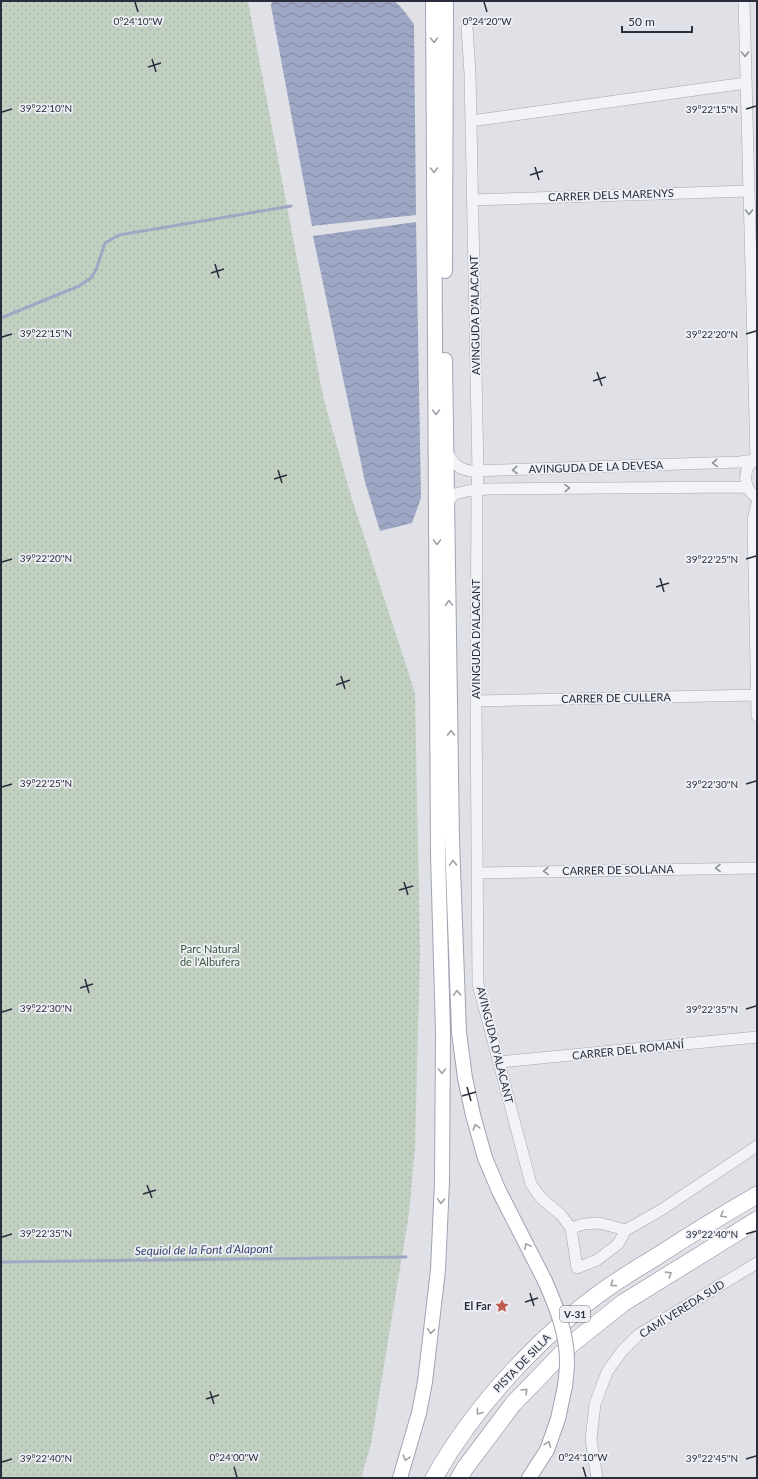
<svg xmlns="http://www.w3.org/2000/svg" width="758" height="1479" font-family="Lato,sans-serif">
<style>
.grass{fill:url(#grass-dots)}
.water{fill:url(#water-waves)}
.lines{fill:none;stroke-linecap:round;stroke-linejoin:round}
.stream{stroke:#9ea8c4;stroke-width:3}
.minor-casing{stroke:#a6a7b1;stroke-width:12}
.major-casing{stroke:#a0a3b2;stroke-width:16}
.highway-casing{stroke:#898c9d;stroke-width:18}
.minor{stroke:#f2f3f6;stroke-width:11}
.major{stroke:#fff;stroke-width:14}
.highway{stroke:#fff;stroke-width:17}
.major-bridge-casing{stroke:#a0a3b2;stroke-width:16;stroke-linecap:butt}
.major-bridge{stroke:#fff;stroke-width:14}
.oneway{stroke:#9fa0a8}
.oneway2{stroke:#8e909a}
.ticks{fill:none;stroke:#2a2d3d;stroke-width:1.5}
.labels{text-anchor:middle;stroke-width:3.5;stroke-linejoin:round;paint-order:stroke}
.shield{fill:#eff0f5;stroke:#656874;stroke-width:1}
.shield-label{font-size:10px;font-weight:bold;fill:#2a2d3d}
.street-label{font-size:11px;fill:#2a2d3d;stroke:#eff0f5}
.park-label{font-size:11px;fill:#39573a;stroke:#eff0f5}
.poi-label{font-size:11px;font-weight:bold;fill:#2a2d3d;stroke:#eff0f5;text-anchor:end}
.water-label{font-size:12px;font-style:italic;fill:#38446d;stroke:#eff0f5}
.ticks-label{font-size:10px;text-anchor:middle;fill:#2a2d3d;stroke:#eff0f5;stroke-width:3.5;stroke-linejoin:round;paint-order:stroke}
</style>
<defs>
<pattern id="grass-dots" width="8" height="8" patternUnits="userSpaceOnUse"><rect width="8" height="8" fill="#c2d0c2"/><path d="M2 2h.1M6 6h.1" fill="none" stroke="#a7b3a8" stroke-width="1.8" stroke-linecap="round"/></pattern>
<pattern id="water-waves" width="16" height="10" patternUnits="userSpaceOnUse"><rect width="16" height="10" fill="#9ea8c4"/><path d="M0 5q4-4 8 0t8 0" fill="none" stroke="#8189a0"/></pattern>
</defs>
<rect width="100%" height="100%" fill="#e0e1e7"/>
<path class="grass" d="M1,1h247l75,395 28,100 64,197 5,260 -5,194 -6,67 -38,230 -10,34h-360z"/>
<path class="water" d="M272,1h122l6,5 14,18 2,191 -104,11 -41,-220z
M416,222l5,276 -9,25 -32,8 -15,-49 -52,-246z"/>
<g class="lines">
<path class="stream" d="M1,318l78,-32 12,-8 5,-8 9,-27 14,-8 172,-29
M1,1262l405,-5"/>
<defs>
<path id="minor" d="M744,1l12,458
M467,27l3,47 8,397 -1,19 -1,211 2,283 53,200 10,14 20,17 10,13
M471,121l275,-38
M473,200l276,-9
M447,452c7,11 10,17 24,19l269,-9 14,-2
M756,459c-15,10 -13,29 1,39
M448,501l7,-7 12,-3 21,-2 254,-2 5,1
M757,504l-4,15 4,197
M476,701l281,-6
M478,873l279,-5
M499,1062l258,-25
M599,1223l27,7 -8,14 -21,16 -20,8 -6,-40 13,-4z
M626,1230l35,-20 96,-64
M597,1478l-6,-38 4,-36 12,-32 15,-21 16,-16 119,-72"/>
<path id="major" d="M445,271l1,-270
M445,360l7,481 7,191 6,46 8,37 12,43 14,33 46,90
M400,1478l19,-65 6,-31 13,-112 4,-89 1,-149 -5,-177 -5,-854
M529,1478l18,-28 11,-31 7,-33"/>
<path id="highway" d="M434,1478c41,-73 107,-144 176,-192 16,-11 33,-21 49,-31 32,-21 65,-41 98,-60
M459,1478l6,-10 48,-64 56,-58 54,-43 134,-83"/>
</defs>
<use href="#minor" class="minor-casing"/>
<use href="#major" class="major-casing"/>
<use href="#highway" class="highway-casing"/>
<use href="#minor" class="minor"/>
<use href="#major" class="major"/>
<use href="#highway" class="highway"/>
<defs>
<path id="major-bridge" d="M545,1281c11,25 22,52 22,80 0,8 -1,17 -2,25"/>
</defs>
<use href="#major-bridge" class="major-bridge-casing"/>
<use href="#major-bridge" class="major-bridge"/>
</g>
<defs><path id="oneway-chevron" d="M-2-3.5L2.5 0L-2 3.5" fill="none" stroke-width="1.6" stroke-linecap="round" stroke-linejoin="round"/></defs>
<g class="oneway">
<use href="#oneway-chevron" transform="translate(434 40) rotate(90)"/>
<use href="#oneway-chevron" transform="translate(434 170) rotate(90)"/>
<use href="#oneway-chevron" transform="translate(436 412) rotate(90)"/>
<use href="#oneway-chevron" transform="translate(437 542) rotate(90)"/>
<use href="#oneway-chevron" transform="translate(449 603) rotate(-91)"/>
<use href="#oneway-chevron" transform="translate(451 733) rotate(-91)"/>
<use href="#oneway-chevron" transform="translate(453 863) rotate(-92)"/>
<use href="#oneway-chevron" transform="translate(457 993) rotate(-92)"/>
<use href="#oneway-chevron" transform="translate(442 1071) rotate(90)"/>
<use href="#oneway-chevron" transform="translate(476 1127) rotate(-106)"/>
<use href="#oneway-chevron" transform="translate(441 1201) rotate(92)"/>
<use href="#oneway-chevron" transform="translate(723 1215) rotate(149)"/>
<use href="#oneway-chevron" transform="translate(527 1246) rotate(-118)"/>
<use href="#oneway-chevron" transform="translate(669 1274) rotate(-32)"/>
<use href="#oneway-chevron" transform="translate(613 1284) rotate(146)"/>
<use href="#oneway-chevron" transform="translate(431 1331) rotate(96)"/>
<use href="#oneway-chevron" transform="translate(525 1391) rotate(-46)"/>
<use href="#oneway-chevron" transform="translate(479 1412) rotate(127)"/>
<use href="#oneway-chevron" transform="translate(548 1444) rotate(-68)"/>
<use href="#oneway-chevron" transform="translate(406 1458) rotate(106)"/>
</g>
<g class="oneway2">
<use href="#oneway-chevron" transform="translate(745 54) rotate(89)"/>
<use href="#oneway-chevron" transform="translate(749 212) rotate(89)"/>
<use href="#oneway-chevron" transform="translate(715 463) rotate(178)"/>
<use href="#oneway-chevron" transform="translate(515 470) rotate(178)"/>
<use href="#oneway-chevron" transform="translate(567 488) rotate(-1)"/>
<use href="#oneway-chevron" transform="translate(718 868) rotate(179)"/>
<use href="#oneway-chevron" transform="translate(546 871) rotate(179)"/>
</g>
<path class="ticks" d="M135,2l3,10M484,2l3,10M152,59l4,13M148,67l13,-4M746,109l10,-3M2,112l10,-3M535,167l4,13M530,175l13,-4M215,264l4,14M211,273l13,-4M746,334l10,-3M2,337l10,-3M597,372l5,14M593,381l13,-4M278,470l4,13M274,479l13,-4M746,559l10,-3M2,562l10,-3M660,578l4,14M656,587l13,-4M341,676l4,13M336,685l14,-5M746,784l10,-3M2,787l10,-3M404,882l4,13M399,890l14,-4M85,979l4,14M80,988l13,-4M746,1009l10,-3M2,1012l10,-3M467,1087l4,14M462,1096l14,-4M147,1185l5,13M143,1194l13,-4M746,1234l10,-3M2,1237l10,-3M530,1293l4,13M525,1302l13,-4M210,1391l4,13M206,1399l13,-4M746,1459l10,-3M2,1462l10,-3M234,1467l3,10M583,1467l3,10"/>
<defs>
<symbol id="sight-bare" viewBox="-9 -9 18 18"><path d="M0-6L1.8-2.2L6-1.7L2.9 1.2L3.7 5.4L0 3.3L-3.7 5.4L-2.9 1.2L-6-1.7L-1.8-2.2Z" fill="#c05a51" stroke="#eff0f5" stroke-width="2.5" paint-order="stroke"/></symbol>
</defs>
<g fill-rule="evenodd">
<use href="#sight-bare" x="492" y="1296" width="20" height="20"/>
</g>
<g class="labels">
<rect class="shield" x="560" y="1306" width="30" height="16" rx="3"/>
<g class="shield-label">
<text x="575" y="1318">V-31</text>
</g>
<g class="street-label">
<text transform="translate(611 195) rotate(-2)" y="4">CARRER DELS MARENYS</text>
<text transform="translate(475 315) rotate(-91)" y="4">AVINGUDA D'ALACANT</text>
<text transform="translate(596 467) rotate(-2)" y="4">AVINGUDA DE LA DEVESA</text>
<text transform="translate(476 639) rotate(-90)" y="4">AVINGUDA D'ALACANT</text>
<text transform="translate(616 698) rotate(-1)" y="4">CARRER DE CULLERA</text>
<text transform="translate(618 870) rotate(-1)" y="4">CARRER DE SOLLANA</text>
<text transform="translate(495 1045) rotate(76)" y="4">AVINGUDA D'ALACANT</text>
<text transform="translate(628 1050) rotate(-6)" y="4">CARRER DEL ROMANÍ</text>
<text transform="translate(682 1309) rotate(-32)" y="4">CAMÍ VEREDA SUD</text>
<text transform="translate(522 1363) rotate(-46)" y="4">PISTA DE SILLA</text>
</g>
<g class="park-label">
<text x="210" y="953">Parc Natural<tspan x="210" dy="13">de l'Albufera</tspan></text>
</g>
<g class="poi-label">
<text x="491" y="1310">El Far</text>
</g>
<g class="water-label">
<text transform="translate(204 1250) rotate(-1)" y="4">Sequiol de la Font d’Alapont</text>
</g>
</g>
<g class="ticks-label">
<text x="138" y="25">0°24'10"W</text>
<text x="487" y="25">0°24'20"W</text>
<text x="46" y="112">39°22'10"N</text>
<text x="712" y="113">39°22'15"N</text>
<text x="46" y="337">39°22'15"N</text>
<text x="712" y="338">39°22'20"N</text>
<text x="46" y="562">39°22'20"N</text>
<text x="712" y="563">39°22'25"N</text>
<text x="46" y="787">39°22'25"N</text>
<text x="712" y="788">39°22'30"N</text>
<text x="46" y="1012">39°22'30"N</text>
<text x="712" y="1013">39°22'35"N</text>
<text x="46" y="1237">39°22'35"N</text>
<text x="712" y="1238">39°22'40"N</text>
<text x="234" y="1461">0°24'00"W</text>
<text x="583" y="1461">0°24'10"W</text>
<text x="46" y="1462">39°22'40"N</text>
<text x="712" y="1462">39°22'45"N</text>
</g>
<rect width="758" height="1479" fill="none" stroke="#2a2d3d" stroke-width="4"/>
<path d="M622 26v6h70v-6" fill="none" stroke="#2a2d3d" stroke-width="2"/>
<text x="628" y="26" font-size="12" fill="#2a2d3d" stroke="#eff0f5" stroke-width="3" paint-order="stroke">50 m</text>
</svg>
